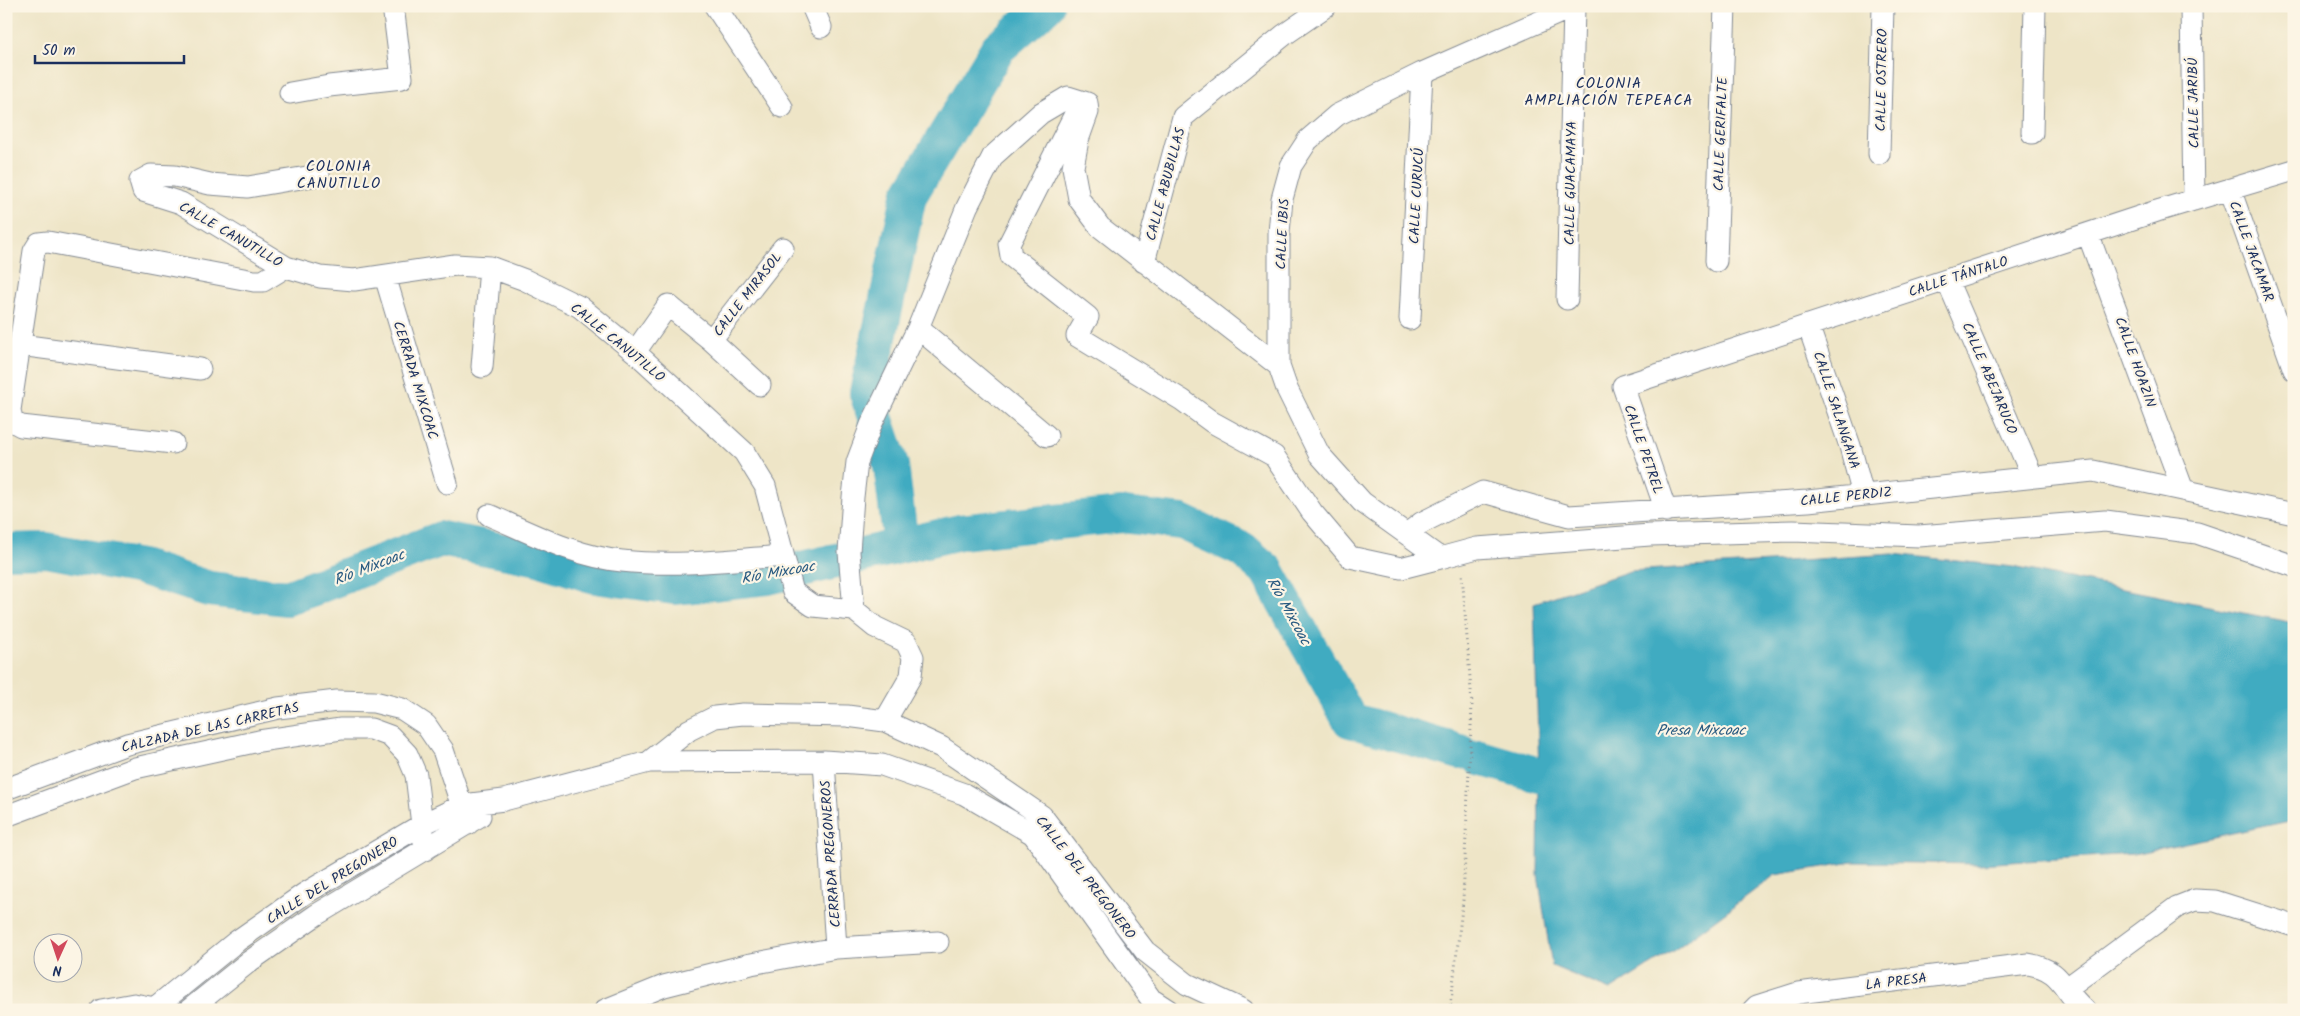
<svg xmlns="http://www.w3.org/2000/svg" width="2300" height="1016" font-family="Kalam,sans-serif">
<style>
.water{fill:#41abc1;stroke:#2e6d90}
.lines{fill:none;stroke-linecap:round;stroke-linejoin:round}
.river{stroke:#41abc1;stroke-width:36}
.minor-casing{stroke:#848a92;stroke-width:23}
.path{stroke:#848a92;stroke-width:3;stroke-dasharray:1 4;stroke-linecap:butt}
.minor{stroke:#fff;stroke-width:21}
.labels{text-anchor:middle;stroke-width:4.5;stroke-linejoin:round;paint-order:stroke}
.street-label{font-size:14px;fill:#1b2f5e;stroke:#fcf5e5}
.neighbourhood-label{font-size:15px;letter-spacing:1px;fill:#1b2f5e;stroke:#fcf5e5}
.water-label{font-size:15px;font-style:italic;fill:#285a81;stroke:#fcf5e5}
</style>
<rect width="100%" height="100%" fill="#fcf5e5"/>
<filter id="ink" filterUnits="userSpaceOnUse"><feTurbulence type="fractalNoise" baseFrequency=".02" numOctaves="2"/><feDisplacementMap in="SourceGraphic" scale="10" xChannelSelector="R" yChannelSelector="G"/><feConvolveMatrix kernelMatrix="1 2 1 2 8 2 1 2 1" color-interpolation-filters="sRGB"/></filter>
<filter id="wash" filterUnits="userSpaceOnUse"><feTurbulence type="fractalNoise" baseFrequency=".0096" numOctaves="4" result="noise"/><feDisplacementMap in="SourceGraphic" scale="20" xChannelSelector="R" yChannelSelector="G"/><feGaussianBlur stdDeviation="1.12" result="paint"/><feColorMatrix in="noise" values="0 0 0 0 0 0 0 0 0 0 0 0 0 0 0 0 0 1.4 0 .05"/><feComposite in="paint" operator="in"/></filter>
<g filter="url(#wash)">
<rect width="100%" height="100%" fill="#eee5c7"/>
<path class="water" d="M1893,554l120,13 281,56v197l-161,34 -153,10 -127,-2 -78,13 -99,74 -66,41 -58,-24 -14,-91 1,-100 -5,-172 96,-32z"/>
<g class="lines">
<path class="river" d="M901,545l-10,-80 -24,-72 42,-197 89,-148 48,-42
M6,551l40,-1 95,17 68,22 78,9 154,-59 98,19 56,18 79,11 94,-10 192,-45 162,-17 60,7 61,28 24,21 83,149 110,32
M1480,758l59,17"/>
</g>
</g>
<g filter="url(#ink)">
<g class="lines">
<defs>
<path id="minor" d="M715,6l67,101
M812,6l9,21
M1575,6l-153,67 -85,42 -29,25 -17,26 -9,33 -3,34v133l8,23 32,65 43,48 78,56 37,-10 173,-13 143,-4 126,5 186,-15 92,12 97,33
M2191,6l3,194
M290,93l39,-7 73,-8 -9,-72
M1076,112l-67,132 2,12 77,61 -11,19 105,64 30,22 62,34 38,56 38,45 51,11 39,-10
M2032,133l3,-127
M1879,154l4,-148
M319,175l-71,12 -38,-3 -35,-8 -24,-1 -11,6 3,10 38,12 105,64 34,10 34,3 101,-15 35,2 35,13 55,27 55,45 109,100 21,34 28,106 20,14 41,4 21,17 31,15 7,15 -2,19 -26,45
M2230,189l64,181
M2088,234l95,256
M1716,261l9,-255
M1144,262l39,-145 101,-82 42,-29
M385,276l62,207
M1947,280l85,196
M1567,299l7,-292
M1410,319l12,-246
M1808,325l42,121 13,49
M918,328l129,108
M711,340l72,-92
M20,345l180,24
M635,352l33,-47 43,35 49,45
M482,367l8,-100
M173,443l-152,-17 -9,-5 -2,-11 24,-159 5,-8 9,-1 206,39h9l23,-14
M1666,511l-43,-125 534,-175 137,-41
M489,515c42,18 87,42 133,46 53,6 108,-1 160,-5
M1408,533l13,-10 62,-31 86,24 239,-15 285,-30 201,43
M854,610l-5,-58 4,-55 4,-35 14,-37 47,-97 49,-121 26,-51 48,-43 27,-16 19,6 1,9 -10,28 -5,27 6,32 21,28 179,139
M824,761l12,187
M649,762l40,-32 26,-13 28,-3 104,2 38,5 56,26 101,69 103,135 42,33 56,26
M6,789l121,-45 151,-36 59,-7 37,1 28,7 24,16 17,25 25,74
M6,816l129,-48 124,-27 82,-12h30l19,7 17,18 9,21 9,75
M2067,988l110,-81 18,-7 20,1 79,25
M101,1010l33,-6 21,4
M152,1010l85,-69 67,-47 119,-70 40,-19 41,-5 145,-38 175,-1 58,4 82,29 69,40 118,165 17,11
M189,1010l61,-49 66,-46 164,-99
M605,1010l59,-24 87,-22 85,-16 102,-6
M1753,1010l4,-4 41,-13 230,-29c36,6 33,26 57,46"/>
</defs>
<use href="#minor" class="minor-casing"/>
<path class="path" d="M1450,1010l13,-110 9,-196 -10,-131"/>
<use href="#minor" class="minor"/>
</g>
</g>
<g class="labels">
<g class="street-label">
<text transform="translate(1881 80) rotate(-89)" y="5">CALLE OSTRERO</text>
<text transform="translate(2193 103) rotate(-91)" y="5">CALLE JARIBÚ</text>
<text transform="translate(1720 134) rotate(-88)" y="5">CALLE GERIFALTE</text>
<text transform="translate(1570 183) rotate(-89)" y="5">CALLE GUACAMAYA</text>
<text transform="translate(1165 184) rotate(-75)" y="5">CALLE ABUBILLAS</text>
<text transform="translate(1416 196) rotate(-87)" y="5">CALLE CURUCÚ</text>
<text transform="translate(231 234) rotate(30)" y="5">CALLE CANUTILLO</text>
<text transform="translate(1282 234) rotate(-87)" y="5">CALLE IBIS</text>
<text transform="translate(2252 251) rotate(70)" y="5">CALLE JACAMAR</text>
<text transform="translate(1958 276) rotate(-18)" y="5">CALLE TÁNTALO</text>
<text transform="translate(747 294) rotate(-52)" y="5">CALLE MIRASOL</text>
<text transform="translate(618 342) rotate(39)" y="5">CALLE CANUTILLO</text>
<text transform="translate(2136 362) rotate(70)" y="5">CALLE HOAZIN</text>
<text transform="translate(1990 378) rotate(67)" y="5">CALLE ABEJARUCO</text>
<text transform="translate(416 380) rotate(73)" y="5">CERRADA MIXCOAC</text>
<text transform="translate(1837 410) rotate(72)" y="5">CALLE SALANGANA</text>
<text transform="translate(1644 449) rotate(71)" y="5">CALLE PETREL</text>
<text transform="translate(1846 496) rotate(-6)" y="5">CALLE PERDIZ</text>
<text transform="translate(210 727) rotate(-13)" y="5">CALZADA DE LAS CARRETAS</text>
<text transform="translate(830 854) rotate(-94)" y="5">CERRADA PREGONEROS</text>
<text transform="translate(1086 877) rotate(52)" y="5">CALLE DEL PREGONERO</text>
<text transform="translate(332 880) rotate(-32)" y="5">CALLE DEL PREGONERO</text>
<text transform="translate(1896 981) rotate(-7)" y="5">LA PRESA</text>
</g>
<g class="neighbourhood-label">
<text x="1609" y="88">COLONIA<tspan x="1609" dy="17">AMPLIACIÓN TEPEACA</tspan></text>
<text x="339" y="171">COLONIA<tspan x="339" dy="17">CANUTILLO</tspan></text>
</g>
<g class="water-label">
<text transform="translate(369 567) rotate(-21)" y="5">Río Mixcoac</text>
<text transform="translate(778 572) rotate(-10)" y="5">Río Mixcoac</text>
<text transform="translate(1289 611) rotate(61)" y="5">Río Mixcoac</text>
<text x="1701" y="735">Presa Mixcoac</text>
</g>
</g>
<rect width="2300" height="1016" fill="none" stroke="#fcf5e5" stroke-width="25"/>
<g transform="translate(58 958) rotate(183)"><circle r="24" fill="#fcf5e5" stroke="#a2a6af"/>
<path d="M0-4L9 19L0 12L-9 19Z" fill="#d1495b"/>
<text y="-8" font-size="14" font-weight="bold" text-anchor="middle" fill="#1b2f5e">N</text>
</g>
<path d="M35 55v8h149v-8" fill="none" stroke="#1b2f5e" stroke-width="2.5"/>
<text x="42" y="55" font-size="15" fill="#1b2f5e" stroke="#fcf5e5" stroke-width="4" paint-order="stroke">50 m</text>
</svg>
